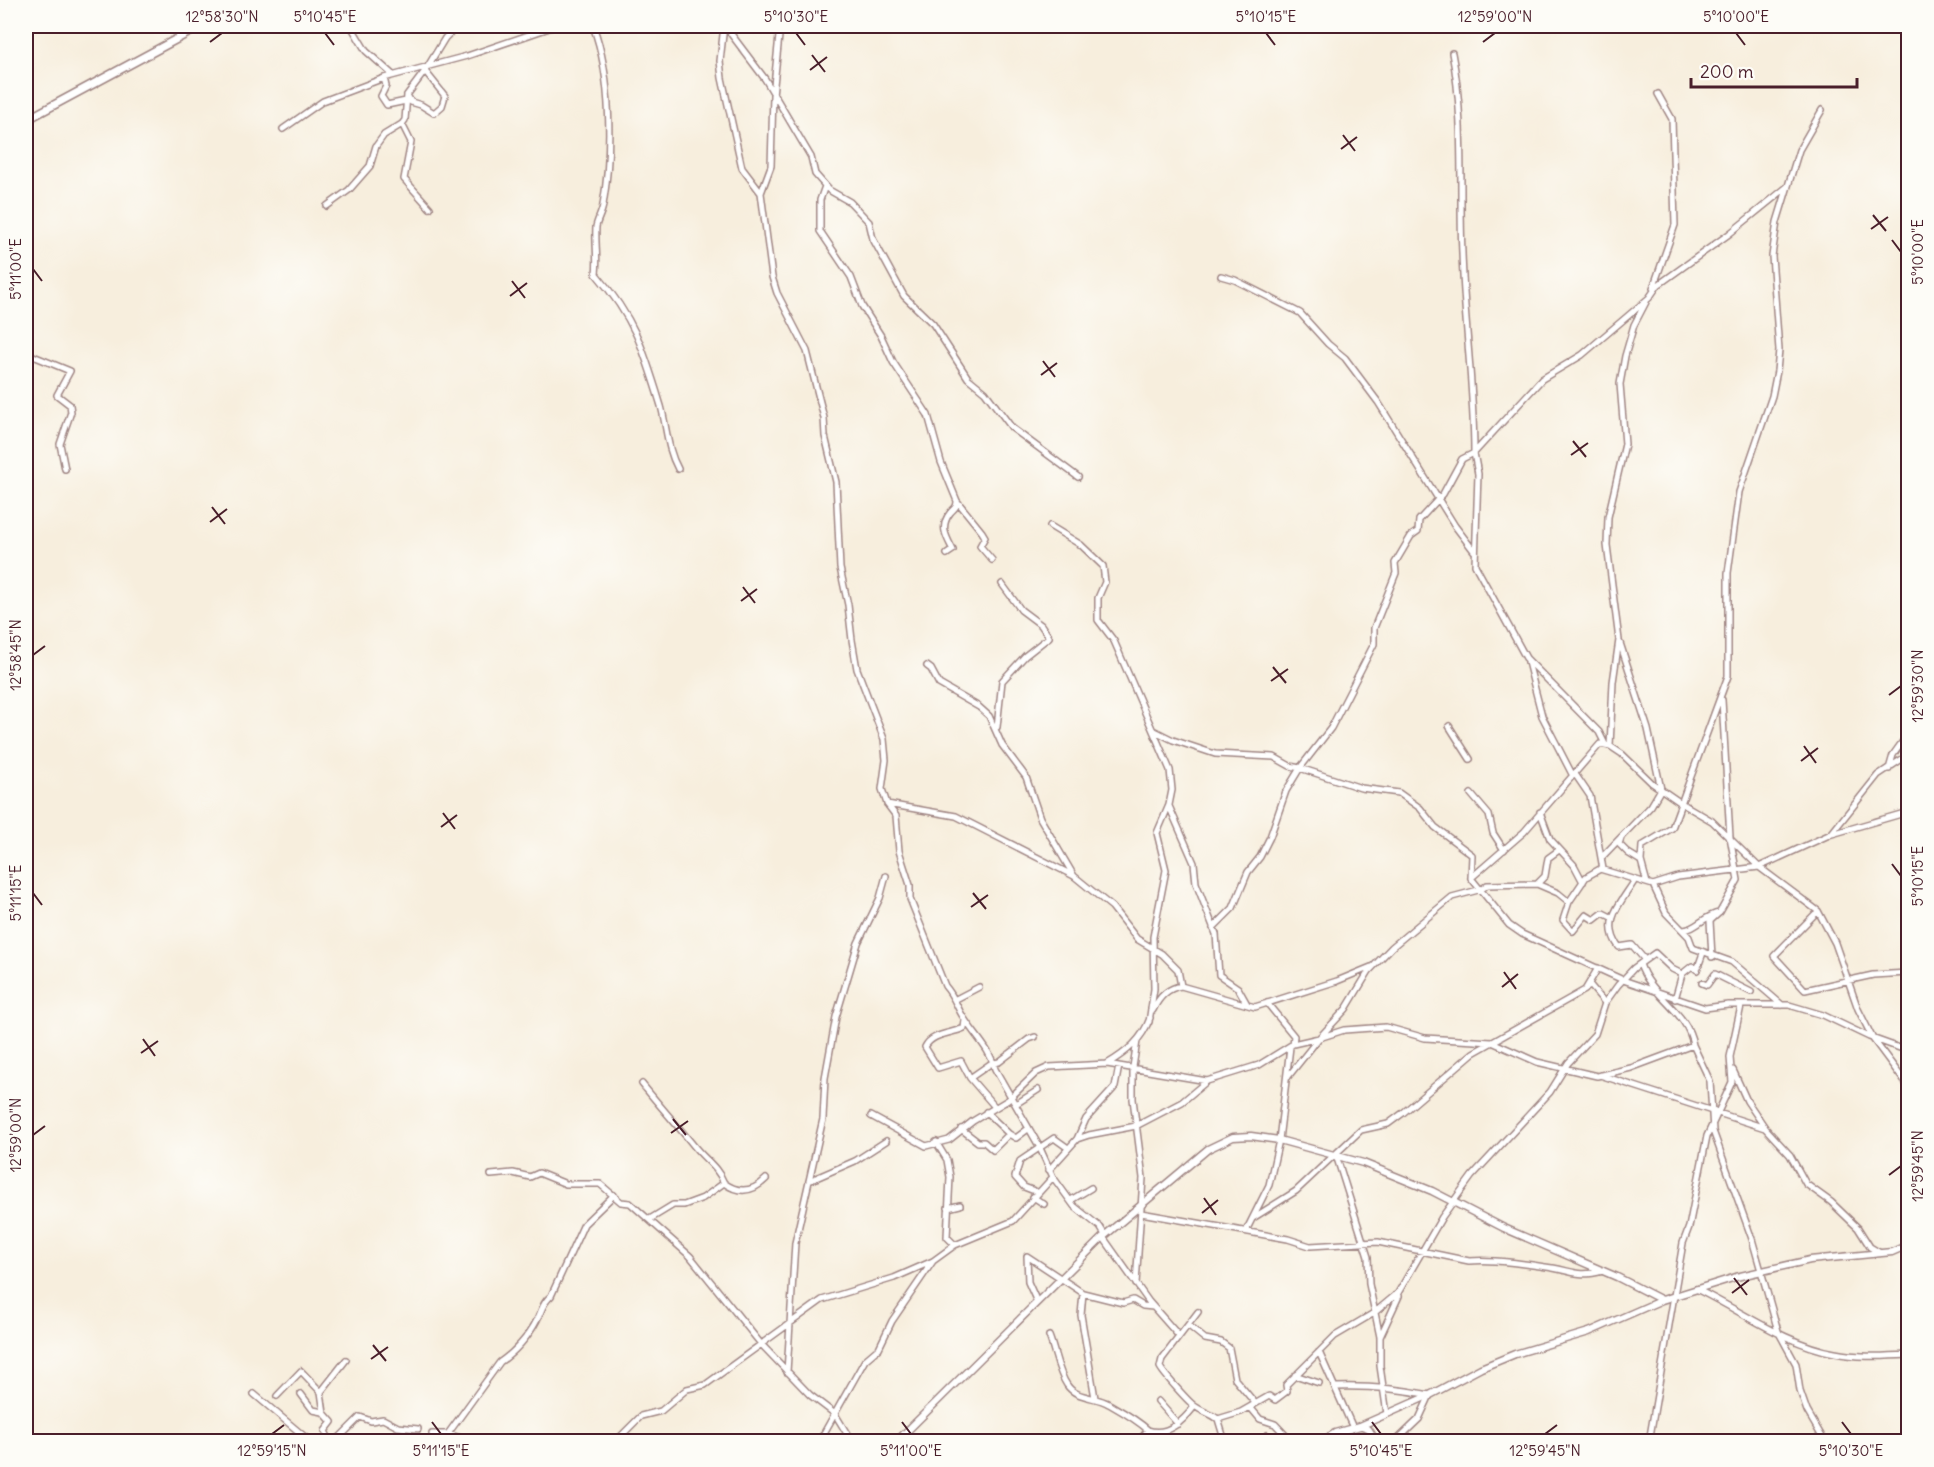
<svg xmlns="http://www.w3.org/2000/svg" width="1934" height="1467" font-family="Delius,sans-serif">
<style>
.lines{fill:none;stroke-linecap:round;stroke-linejoin:round}
.minor-casing{stroke:#a08684;stroke-width:8}
.tertiary-casing{stroke:#a08684;stroke-width:9}
.secondary-casing{stroke:#a08684;stroke-width:10}
.minor{stroke:#fff;stroke-width:5}
.tertiary{stroke:#fff;stroke-width:6}
.secondary{stroke:#fff;stroke-width:7}
.ticks{fill:none;stroke:#4a1f2b;stroke-width:2}
.neatline{fill:none;stroke:#4a1f2b;stroke-width:2}
.ticks-label{font-size:15px;text-anchor:middle;fill:#4a1f2b}
</style>
<rect width="100%" height="100%" fill="#fdfcf7"/>
<filter id="ink" filterUnits="userSpaceOnUse"><feTurbulence type="fractalNoise" baseFrequency=".0167" numOctaves="2"/><feDisplacementMap in="SourceGraphic" scale="12" xChannelSelector="R" yChannelSelector="G"/><feConvolveMatrix kernelMatrix="1 2 1 2 8 2 1 2 1" color-interpolation-filters="sRGB"/></filter>
<filter id="wash" filterUnits="userSpaceOnUse"><feTurbulence type="fractalNoise" baseFrequency=".008" numOctaves="4" result="noise"/><feDisplacementMap in="SourceGraphic" scale="24" xChannelSelector="R" yChannelSelector="G"/><feGaussianBlur stdDeviation="1.35" result="paint"/><feColorMatrix in="noise" values="0 0 0 0 0 0 0 0 0 0 0 0 0 0 0 0 0 1.4 0 .05"/><feComposite in="paint" operator="in"/></filter>
<g filter="url(#wash)">
<rect width="100%" height="100%" fill="#f7eedd"/>
</g>
<g filter="url(#ink)">
<g class="lines">
<defs>
<path id="minor" d="M351,26l15,25 27,24
M593,26c19,50 19,126 10,179 -1,8 -6,15 -7,22 -1,16 2,31 0,47 39,45 48,76 65,132 6,22 6,43 17,63
M724,26l-4,35 2,17 20,90 19,25
M725,26l40,53 46,78 4,17 14,16 21,12 19,20 4,17 31,57 29,28 35,54 17,14 27,36 66,49
M780,26l-7,69 -2,71 -10,27 11,84 5,16 30,58 17,67 1,18 11,46 4,86 8,37 4,35 5,29 27,70 2,21 -4,29 5,15 9,12 3,35 11,34v14l35,87c9,10 11,19 17,29 11,19 28,33 33,54l44,77 14,31 21,29 26,21 5,8
M384,78l2,8 -5,10 6,9 19,-4
M407,95l4,7 10,3 13,8 8,-7 3,-10 -20,-25
M402,124l9,18 -7,37 26,29
M283,129l40,-28 61,-23 83,-22 88,-30
M825,186l-5,14v31l31,46 11,29 19,30 12,26 35,53 13,47 16,39 25,31 3,5 -5,9 12,14
M327,206l22,-16 21,-24 6,-20 8,-11 18,-11 3,-4 2,-25 18,-24 20,-33 12,-12
M1221,276l14,4 65,33 28,31 17,14 33,44 77,124 19,25
M1653,288l22,-63 -3,-106 -14,-25
M26,353l44,18 -13,24 13,10 1,7 -11,32 5,25
M1050,526l31,19 22,21 2,16 -7,16v22l16,21 56,129 2,20 -3,15 -12,28 9,37 -13,67 1,52 -5,33
M947,554l6,-4c-6,-12 -14,-23 -3,-37 4,-5 7,-5 7,-12
M1528,662l14,54 31,60
M927,666l4,3 8,15 40,23 10,9 13,29 24,32 14,41 34,58
M1449,726l21,33
M997,727l5,-46 23,-25 24,-19 -8,-12 -20,-15 -19,-26
M1155,731l18,9 42,14 59,3 16,9 10,2 31,-40 43,-84v-16l22,-55 -1,-10 16,-27 7,-5 1,-11 24,-26 19,-35 12,-6c0,-67 -10,-133 -12,-200 -3,-66 3,-135 -10,-200
M1605,744l-6,-12 -73,-74 -51,-93 3,-91 -4,-21 68,-74 40,-24 67,-57 9,-13 71,-51 58,-47
M1610,746l3,-64 6,-42 -12,-95 1,-28 17,-73 -5,-60 5,-28 9,-31 12,-23
M1908,755l-30,20 -47,59 -72,33 59,44 17,32 23,66 15,30 35,47
M1889,769l4,-14 15,-21
M1575,774l15,22 13,73
M1471,794l18,21 4,18 11,17
M887,804l69,12 118,60 38,31 25,32 25,15 16,16 3,16
M1169,806l25,57 2,20 20,51 3,41 19,13 9,16
M1540,812l10,27 24,26 9,17
M1832,834l76,-22
M1621,838l-2,6 9,9 13,8
M1603,856l48,-50 10,-17 -13,-60 -28,-86
M1635,880c-13,22 -35,41 -16,67l13,-2 13,15
M1647,883l-6,-22 1,-15 30,-18 56,-152v-103l11,-81 33,-96 5,-25 2,-21 -7,-94 5,-34 22,-72 23,-40
M1537,884l8,-8 3,-18 11,-8
M1653,885l13,28 23,24 4,11 39,14 50,43
M1569,902l-6,18 10,11 13,-16 8,5 9,-7 8,4
M1818,911l-44,45 31,34 68,-15 35,-2
M1213,928l20,-20 15,-36 12,-15 10,-20 16,-46 14,-23 61,20 38,5 21,15 15,19 37,28 -1,23 38,47 13,9 101,46 82,28 23,-3h61l34,10 46,22 39,14
M1683,930c12,0 22,-15 36,-17
M1712,957l-2,-36 10,-9 18,-32 -8,-43 -8,-137
M1640,964c10,32 48,47 53,81
M1702,983l5,2 8,-11 36,18
M1590,985l15,18
M956,999l23,-12
M1675,999l7,-25
M1267,1003l27,33 -1,8
M1153,1010c6,-13 14,-22 28,-24l74,21 82,-26 34,-14
M965,1020l-1,8c-13,6 -32,5 -39,19l13,21 23,-7 9,17 25,29
M994,1063l5,-1 30,-23 6,-2
M1107,1064c20,-12 35,-24 43,-46
M1733,1070l14,31 19,28 24,26 16,29 25,18 27,26 12,19 10,6
M1600,1075l165,53
M970,1078l23,-16
M1287,1078l32,-40 25,-8 42,-3 39,11 67,4 45,20 60,14 34,-8 62,-23 17,36 3,50 39,108 26,92 18,33 4,27 7,20 18,31
M642,1084c17,21 35,41 52,62 11,14 23,20 30,37 15,11 29,9 42,-4
M1016,1104l22,-14
M986,1112l23,22
M871,1116l55,30 23,-6 24,-19 35,-21 28,-27 13,-6 58,-3 100,17
M961,1129l17,13h6l9,8 16,-16 7,4 12,-9
M1077,1139l9,-20 29,-32 4,-21
M936,1142l11,18 3,17 -3,60 8,8
M1336,1155l32,102 1,27 11,53v29l7,48
M1049,1170l28,-31 12,-4 47,-9 46,-24 25,-21 52,-16 34,-21 26,-6 27,-29 23,-38 23,-24 60,-50 30,-8 5,-4 50,-1 21,9 11,9 17,-25 14,-8 53,16 25,-8 81,-10 -47,-46 -31,-18 -29,-20 -30,-29 -12,-8 -10,-2 -76,88 -53,46
M491,1175l22,-2 17,4 9,-4 27,11h34l21,18 9,1 60,53 71,88 49,51 25,19 17,28
M809,1181l46,-20 31,-20
M1037,1192l-13,-5 -9,-10 5,-16 34,-23 14,10
M1033,1197l11,7
M1071,1200l20,-12
M948,1208l12,-3
M1141,1213l147,26 22,7 68,-4 91,19c26,-2 58,3 84,7 22,4 26,9 50,3
M1253,1218l43,-27 65,-61 27,-6 15,-11 70,-60 112,-63 13,-22
M650,1219l23,-14h11l19,-7 21,-15
M1246,1231l23,-46 10,-45 11,-93
M1103,1237l46,65 30,34
M1136,1284l7,-106 -10,-79v-32l4,-26
M1696,1289c44,21 91,56 139,64 24,5 49,3 73,2
M1083,1293l-2,22 14,83
M1037,1302l-9,-20 -1,-26 56,37 40,10 10,-3 10,6 10,1
M1198,1312l-36,47 -2,8c2,5 30,37 36,40 7,5 14,6 22,12l23,-7 28,-16 6,4 12,-9 -1,-6 49,-49 39,-23 24,-20 44,-76 30,-41 78,-84 18,-29 27,-29 10,-31 13,-18 16,-17 21,-15 17,16 10,5 10,-8 5,4 6,-17
M1189,1326l16,13 16,3 8,6 6,31 20,24
M1049,1336c6,15 9,36 18,49 9,14 29,11 42,19 14,8 27,15 39,26
M1380,1337l19,-41
M1319,1352l34,76
M787,1372l8,-129 28,-124 2,-41 11,-61 22,-74 22,-45 6,-22
M1295,1375l24,8
M1336,1387c31,-1 64,2 94,8l-11,24 -24,23
M254,1394l57,48
M301,1394l12,16 10,2
M277,1396l24,-25 20,21
M1158,1401l20,23
M1250,1407l10,12 15,5 17,18
M1218,1419l7,23
M1360,1426l9,3 8,13
M432,1434h15l29,8
M330,1441l-5,-10 7,-9 -8,-9 -3,-21 25,-32
M335,1442l25,-25 11,4 12,-2 15,8 20,2
M442,1442l58,-80c14,-9 29,-26 37,-42 5,-9 5,-17 14,-24l33,-72 30,-29
M615,1442l26,-26 20,-5 26,-22 18,-4 117,-85 72,-22 39,-17
M819,1442l46,-82 14,-12 13,-27 41,-60 22,-16 58,-24 40,-44
M1138,1442l10,-12c19,7 35,-9 46,-23
M1257,1442l10,-7
M1649,1442l34,-199 6,-16 18,-91 25,-54 -2,-25 11,-51"/>
<path id="tertiary" d="M896,1442l207,-205 105,-88 25,-12 18,-1 28,4 84,23 69,28 72,37 113,49 45,23
M1321,1442l14,-9 25,-7 70,-31 51,-27 34,-14 74,-22 73,-32 74,-23 74,-17 82,-8 16,-7"/>
<path id="secondary" d="M26,120l175,-94"/>
</defs>
<use href="#minor" class="minor-casing"/>
<use href="#tertiary" class="tertiary-casing"/>
<use href="#secondary" class="secondary-casing"/>
<use href="#minor" class="minor"/>
<use href="#tertiary" class="tertiary"/>
<use href="#secondary" class="secondary"/>
</g>
</g>
<path class="ticks" d="M325,33l9,12M796,33l9,12M1266,33l9,12M1736,33l9,12M210,42l12,-9M1483,42l12,-9M812,55l13,17M810,70l17,-13M1343,135l12,16M1341,149l16,-12M1873,215l13,16M1871,229l17,-12M1892,240l9,12M33,269l9,12M512,281l13,17M510,296l17,-13M1043,361l12,16M1041,375l16,-12M1573,441l13,16M1571,455l17,-12M212,507l13,17M210,522l17,-13M743,587l12,16M741,601l16,-12M33,655l12,-9M1273,667l13,16M1271,681l17,-12M1889,695l12,-9M1804,746l12,17M1801,761l17,-13M443,813l12,16M441,827l16,-12M1892,864l9,12M33,893l9,12M973,893l13,16M971,907l17,-12M1504,972l12,17M1502,987l16,-13M143,1039l12,17M141,1053l17,-12M673,1119l13,16M671,1133l17,-12M33,1135l12,-9M1889,1175l12,-9M1204,1198l12,17M1202,1213l16,-13M1734,1278l13,17M1732,1293l17,-13M373,1345l13,16M371,1359l17,-12M432,1422l9,12M902,1422l9,12M1372,1422l9,12M1842,1422l9,12M272,1434l12,-9M1545,1434l12,-9"/>
<rect width="1934" height="1467" fill="none" stroke="#fdfcf7" stroke-width="66"/>
<path d="M1691 78v9h166v-9" fill="none" stroke="#4a1f2b" stroke-width="3"/>
<text x="1700" y="78" font-size="18" fill="#4a1f2b" stroke="#fdfcf7" stroke-width="4.5" paint-order="stroke">200 m</text>
<rect x="33" y="33" width="1868" height="1401" class="neatline"/>
<g class="ticks-label">
<text x="222" y="22">12°58'30"N</text>
<text x="325" y="22">5°10'45"E</text>
<text x="796" y="22">5°10'30"E</text>
<text x="1266" y="22">5°10'15"E</text>
<text x="1495" y="22">12°59'00"N</text>
<text x="1736" y="22">5°10'00"E</text>
<text transform="translate(1918 252) rotate(-90)" y="5">5°10'00"E</text>
<text transform="translate(16 269) rotate(-90)" y="5">5°11'00"E</text>
<text transform="translate(16 655) rotate(-90)" y="5">12°58'45"N</text>
<text transform="translate(1918 686) rotate(-90)" y="5">12°59'30"N</text>
<text transform="translate(1918 876) rotate(-90)" y="5">5°10'15"E</text>
<text transform="translate(16 893) rotate(-90)" y="5">5°11'15"E</text>
<text transform="translate(16 1135) rotate(-90)" y="5">12°59'00"N</text>
<text transform="translate(1918 1166) rotate(-90)" y="5">12°59'45"N</text>
<text x="272" y="1456">12°59'15"N</text>
<text x="441" y="1456">5°11'15"E</text>
<text x="911" y="1456">5°11'00"E</text>
<text x="1381" y="1456">5°10'45"E</text>
<text x="1545" y="1456">12°59'45"N</text>
<text x="1851" y="1456">5°10'30"E</text>
</g>
</svg>
